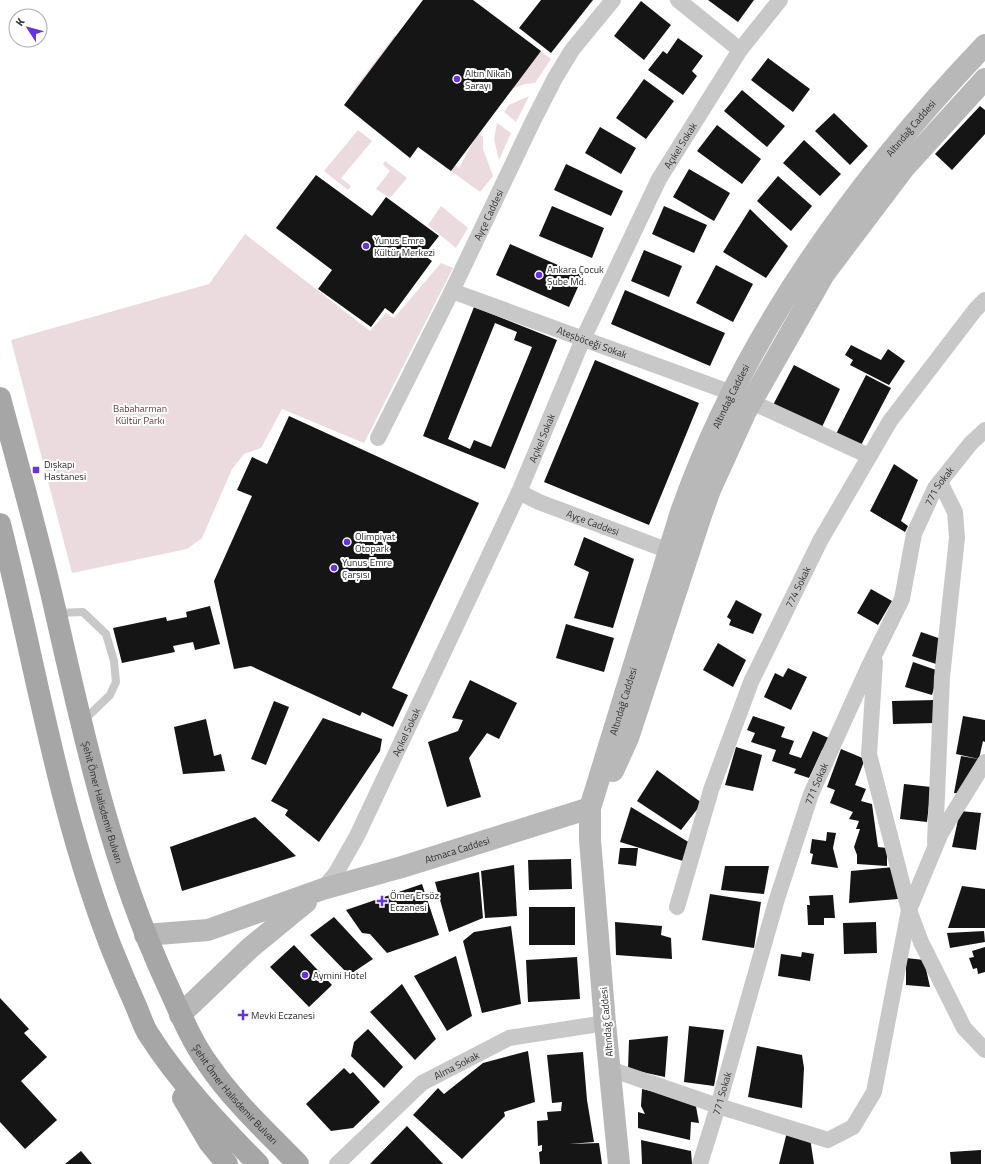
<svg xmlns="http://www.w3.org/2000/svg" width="985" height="1164" font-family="'Titillium Web',sans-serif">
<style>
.green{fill:#ebdbde}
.building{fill:#151515;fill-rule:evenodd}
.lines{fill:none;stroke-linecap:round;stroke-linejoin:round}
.lane{stroke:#c8c8c8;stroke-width:8}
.street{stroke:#c8c8c8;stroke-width:16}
.secondary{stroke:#b8b8b8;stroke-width:22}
.primary{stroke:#a6a6a6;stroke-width:22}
.poi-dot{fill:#6831e3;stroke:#fff;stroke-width:1.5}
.labels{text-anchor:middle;stroke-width:4;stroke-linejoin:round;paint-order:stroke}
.poi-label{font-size:10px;fill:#2e2e2e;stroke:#fff;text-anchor:start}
.street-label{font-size:10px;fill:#2e2e2e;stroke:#fff}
.park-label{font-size:10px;fill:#693c40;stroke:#fff}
</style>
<rect width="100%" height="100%" fill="#fff"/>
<path class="green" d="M423,0h50l78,59 -16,24 -10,1 -17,6 -108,32 59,46 19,-35 5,4v12l10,27 -13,16 -62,-45 -8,11 -47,-37 10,-14 -21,-15 43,-57 13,11 19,-25 -12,-11z
M529,96l-13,26 -12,-10 5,-7z
M497,123l14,10 -12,27 -5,-21z
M358,130l14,11 -31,37 10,8 -3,4 -24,-19z
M385,161l22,17 -17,20 -14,-9 14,-18 -7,-7z
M441,206l27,22 -12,20 -28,-23z
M245,234l125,97 16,-18 8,5 47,-55 12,5 -89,175 -82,-34 -21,39 -17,6 -12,15 -30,69 -15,11 -115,24 -61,-233 198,-56z"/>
<path class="building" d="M423,0h50l68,51 -90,120 -33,-24 -8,11 -66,-53z
M541,0h52l-42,53 -32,-25z
M708,0h46l-16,22z
M641,1l30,24 -27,35 -30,-24z
M678,38l25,18 -11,15 5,5 -14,19 -35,-25 15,-19 4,3z
M768,58l42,31 -17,23 -42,-32z
M644,79l30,22 -28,38 -30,-21z
M742,90l43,36 -18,21 -43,-36z
M980,106l5,4v24l-33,36 -17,-16z
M834,113l34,33 -18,19 -35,-34z
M717,125l44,34 -19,25 -45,-33z
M600,127l36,21 -15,26 -36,-21z
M804,140l37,34 -21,22 -37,-33z
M566,164l57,27 -12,25 -57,-26z
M689,169l41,24 -16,28 -41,-24z
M316,175l56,41 14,-19 53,39 -15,19 8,6 -39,53 -8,-6 -14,19 -53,-38 14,-19 -56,-42z
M778,176l34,30 -21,25 -34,-30z
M552,206l52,22 -12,30 -53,-22z
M664,206l43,19 -13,28 -42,-19z
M750,209l38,37 -22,32 -43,-26z
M510,244l73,32 -14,31 -73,-32z
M644,250l38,16 -13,31 -38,-16z
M716,265l37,19 -20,38 -37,-19z
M625,290l100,43 -15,33 -99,-42z
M474,307l83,33 -52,129 -82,-33zM495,323l22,9 -3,8 18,7 -41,100 -17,-7 -4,9 -22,-10z
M851,345l30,15 7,-11 17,12 -16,24 -39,-20 3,-5 -8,-5z
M595,360l104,43 -50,122 -105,-43z
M794,365l46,24 -18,38 -49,-22z
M866,375l25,13 -32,61 -24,-13z
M289,416l190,87 -87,185 16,7 -15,32 -31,-15 -2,4 -109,-50 -17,3 -20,-88 38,-85 -15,-6 15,-33 15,7z
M894,464l24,16 -17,41 7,5 -3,6 -35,-21z
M584,537l50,22 -21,69 -39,-10 15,-46 -15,-7z
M871,589l21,12 -14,24 -21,-12z
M736,600l26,14 -9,20 -24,-9 2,-5 -4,-3z
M210,606l10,38 -25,6 -2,-8 -20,4 2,6 -53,11 -9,-35 53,-11 1,4 20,-4 -1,-5z
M566,624l48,14 -10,34 -48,-14z
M921,632l23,8 -8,24 -24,-8z
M718,643l28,17 -13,27 -30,-17z
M913,662l26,9 -7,24 -27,-8z
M788,668l19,9 -16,33 -27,-13 11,-24 8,4z
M470,680l47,23 -18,36 -12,-6 -18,25 12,39 -34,10 -19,-65 30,-11 5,-11 -11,-2z
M936,700v23l-43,1 -1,-23z
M274,701l15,6 -23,58 -15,-6z
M753,716l32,11 -4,10 13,4 -5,13 12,4 12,-27 18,8 -9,11 -13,28 -15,-5 2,-4 -24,-8 4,-11 -25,-8 4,-9 -8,-3z
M963,716l22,4v22l-2,-1 -4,18 -23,-5z
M323,718l59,21 -2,12 -61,91 -34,-27 3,-5 -17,-9z
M206,719l8,37 7,-2 4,17 -42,3 -9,-47z
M736,747l26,8 -9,36 -28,-6z
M841,749l24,10 -10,26 11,4 -5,12 11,3 6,43 9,1v18l-30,-2v-9l-3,-8 6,-18h-4l3,-8 -10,-2 4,-7 -23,-9 5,-13 -8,-3z
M961,756l23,4 -21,34 -9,-1z
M657,770l45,33 -21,27 -44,-29z
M904,784l27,3 -4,35 -27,-3z
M631,807l59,36 -7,18 -63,-19z
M960,811l21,2 -5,37 -24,-3z
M255,817l41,39 -114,35 -12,-44z
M827,832l9,1 -3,15 5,20 -27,-4 2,-10 -3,-1 2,-14 14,2z
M620,848h18l-2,18 -18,-2z
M571,859l1,30 -43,1 -1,-30z
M514,865l3,51 -32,2 -4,-47z
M725,866h44l-5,28 -43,-4z
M894,867l4,32 -49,4 2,-32z
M479,872l4,46 -34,14 -14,-50z
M422,884l17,51 -52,18 -17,-19 -8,-1 -16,-23z
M962,886l23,3v39h-37z
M710,894l51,8 -7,46 -52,-8z
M833,895l2,23h-11v7h-16l-1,-20h3l-1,-9z
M529,907h46v38h-46z
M334,917l39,42 -24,16 -39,-40z
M615,922l47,4 -1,9 10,3 1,21 -56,-4z
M876,922l1,31 -33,1 -1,-31z
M511,926l10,78 -39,9 -19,-72 11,-9z
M984,931l1,11 -35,6 -3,-15z
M294,945l38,40 -23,22 -39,-40z
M985,947v25l-7,2 -1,-6 -4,1 -4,-11 5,-1 -2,-6z
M802,952l12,2 -4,27 -32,-5 3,-22 20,3z
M456,956l16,60 -25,15 -33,-55z
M577,957l3,42 -52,3 -2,-42z
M906,958l18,2 6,27 -24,-2z
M402,984l34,55 -21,21 -45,-48z
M0,998l29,31 -5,4 23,24 -26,24 36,39 -32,29 -25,-27z
M689,1026l35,4 -10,56 -30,-4z
M368,1029l35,38 -19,21 -33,-32 3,-14z
M668,1036l-3,41 -37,-8 1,-29z
M757,1046l45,9 2,13 -2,40 -54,-11z
M528,1051l7,51 -31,10 1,4 -43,43 -49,-44 25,-27 6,6 39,-31z
M583,1052l4,48 7,42 -25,2 30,-1 3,21h-62l-1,-12 3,-1v-6l-4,1 -1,-25 11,-1 -1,-8 14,-1 1,-9 -10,1 -5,-48z
M344,1068l6,6 3,-2 27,30 -27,26 -22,3 -25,-27z
M642,1089l53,12 4,22 -8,-1 -1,18 -52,-12v-16l7,2 -4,-8z
M407,1126l36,38h-73z
M787,1132l23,6 4,26h-35z
M641,1140l50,11 1,13h-50z
M981,1150v14h-30l-1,-12z
M81,1151l11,13h-27z"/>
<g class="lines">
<path class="lane" d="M57,613l26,-1 23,22 8,27 2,21 -6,13 -27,26"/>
<g class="street">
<path d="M678,0l62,50"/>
<path id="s1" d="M452,291l280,102 137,63"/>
<path id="s2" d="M378,438l74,-147 81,-170 22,-43 17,-28 41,-50"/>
<path id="s3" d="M519,492l20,10 130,49"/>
<path d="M875,662l-6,92 40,156 12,32 43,86 21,22"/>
<path d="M935,842l7,-165 15,-139 -2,-26 -15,-30"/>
<path id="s4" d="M323,889l13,-16 21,-37 162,-344 64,-153 76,-160 81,-129 40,-50"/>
<path id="s5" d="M677,907l34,-117 40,-108 69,-141 70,-120 85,-111 10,-10"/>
<path d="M610,1069l108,37 110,34 25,-13 21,-35 35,-182 32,-77 44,-71"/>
<path id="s6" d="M337,1164l85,-81 87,-45 96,-15"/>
<path id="s7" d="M700,1164l18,-58 58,-204 35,-108 57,-126 34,-69 12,-65 21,-46 36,-45 14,-13"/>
</g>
<g class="secondary">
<path d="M613,771l15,-33 72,-220 10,-28 36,-79 78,-137 80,-106 81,-89"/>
<path id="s8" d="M145,935l63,-5 115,-41 79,-22 188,-59"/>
<path d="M180,1015l70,-67 56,-46"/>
<path id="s9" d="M619,1164l-14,-141 -15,-183v-32l91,-296c62,-177 175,-332 304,-467"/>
</g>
<g class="primary">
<path id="s10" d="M0,398c18,68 38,137 54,207 29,128 57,257 112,377 13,28 24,57 42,82 25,37 59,68 90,100"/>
<path d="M0,524c36,142 58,287 111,423 8,20 16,39 25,59 4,9 7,20 13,29 30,47 70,89 109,129"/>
<path d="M183,1098l26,44 18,22"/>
</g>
</g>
<g class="poi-dot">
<circle cx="457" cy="79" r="4"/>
<circle cx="366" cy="246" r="4"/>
<circle cx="539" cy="275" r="4"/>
<rect x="32" y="466" width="8" height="8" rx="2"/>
<circle cx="347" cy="542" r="4"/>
<circle cx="334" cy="568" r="4"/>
<path d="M380 895h4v4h4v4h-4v4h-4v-4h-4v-4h4z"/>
<circle cx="305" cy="975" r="4"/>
<path d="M241 1009h4v4h4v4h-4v4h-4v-4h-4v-4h4z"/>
</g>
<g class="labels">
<g class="poi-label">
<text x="465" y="77">Altın Nikah<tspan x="465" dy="12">Sarayı</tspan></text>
<text x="374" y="244">Yunus Emre<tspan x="374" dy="12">Kültür Merkezi</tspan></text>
<text x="547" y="273">Ankara Çocuk<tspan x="547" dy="12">Şube Md.</tspan></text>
<text x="44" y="468">Dışkapı<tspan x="44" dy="12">Hastanesi</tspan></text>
<text x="355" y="540">Olimpiyat<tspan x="355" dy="12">Otopark</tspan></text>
<text x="342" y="566">Yunus Emre<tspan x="342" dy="12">Çarşısı</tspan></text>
<text x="390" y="899">Ömer Ersöz<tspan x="390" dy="12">Eczanesi</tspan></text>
<text x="313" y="979">Aymini Hotel</text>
<text x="251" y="1019">Mevki Eczanesi</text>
</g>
<g class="street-label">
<text dy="4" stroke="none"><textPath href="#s9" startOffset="1117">Altındağ Caddesi</textPath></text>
<text dy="4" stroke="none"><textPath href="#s4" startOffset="826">Açıkel Sokak</textPath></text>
<text dy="4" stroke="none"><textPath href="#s2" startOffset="249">Ayçe Caddesi</textPath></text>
<text dy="4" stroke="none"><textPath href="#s1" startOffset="149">Ateşböceği Sokak</textPath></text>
<text dy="4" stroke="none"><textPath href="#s9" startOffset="793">Altındağ Caddesi</textPath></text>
<text dy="4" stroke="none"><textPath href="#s4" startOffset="502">Açıkel Sokak</textPath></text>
<text dy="4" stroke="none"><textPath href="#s7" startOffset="722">771 Sokak</textPath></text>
<text dy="4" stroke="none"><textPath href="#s3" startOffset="80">Ayçe Caddesi</textPath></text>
<text dy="4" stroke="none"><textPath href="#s5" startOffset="343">774 Sokak</textPath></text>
<text dy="4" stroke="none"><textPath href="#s9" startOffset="469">Altındağ Caddesi</textPath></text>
<text dy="4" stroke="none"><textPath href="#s4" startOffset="178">Açıkel Sokak</textPath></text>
<text dy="4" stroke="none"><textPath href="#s7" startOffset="398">771 Sokak</textPath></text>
<text dy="4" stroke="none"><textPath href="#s10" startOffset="417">Şehit Ömer Halisdemir Bulvarı</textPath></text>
<text dy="4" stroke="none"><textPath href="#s8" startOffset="325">Atmaca Caddesi</textPath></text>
<text transform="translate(606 1022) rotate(-95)" y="4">Altındağ Caddesi</text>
<text dy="4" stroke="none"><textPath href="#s6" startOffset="156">Alma Sokak</textPath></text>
<text dy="4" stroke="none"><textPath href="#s10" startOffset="741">Şehit Ömer Halisdemir Bulvarı</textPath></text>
<text dy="4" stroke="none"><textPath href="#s7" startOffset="74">771 Sokak</textPath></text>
</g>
<g class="park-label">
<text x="140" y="412">Babaharman<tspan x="140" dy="12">Kültür Parkı</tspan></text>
</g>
</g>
<g transform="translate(28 28) rotate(306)"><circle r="19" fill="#ffffff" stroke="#ababab"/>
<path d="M0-3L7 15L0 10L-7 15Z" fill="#6831e3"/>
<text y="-6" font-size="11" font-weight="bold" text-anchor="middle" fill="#2e2e2e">K</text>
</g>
</svg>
